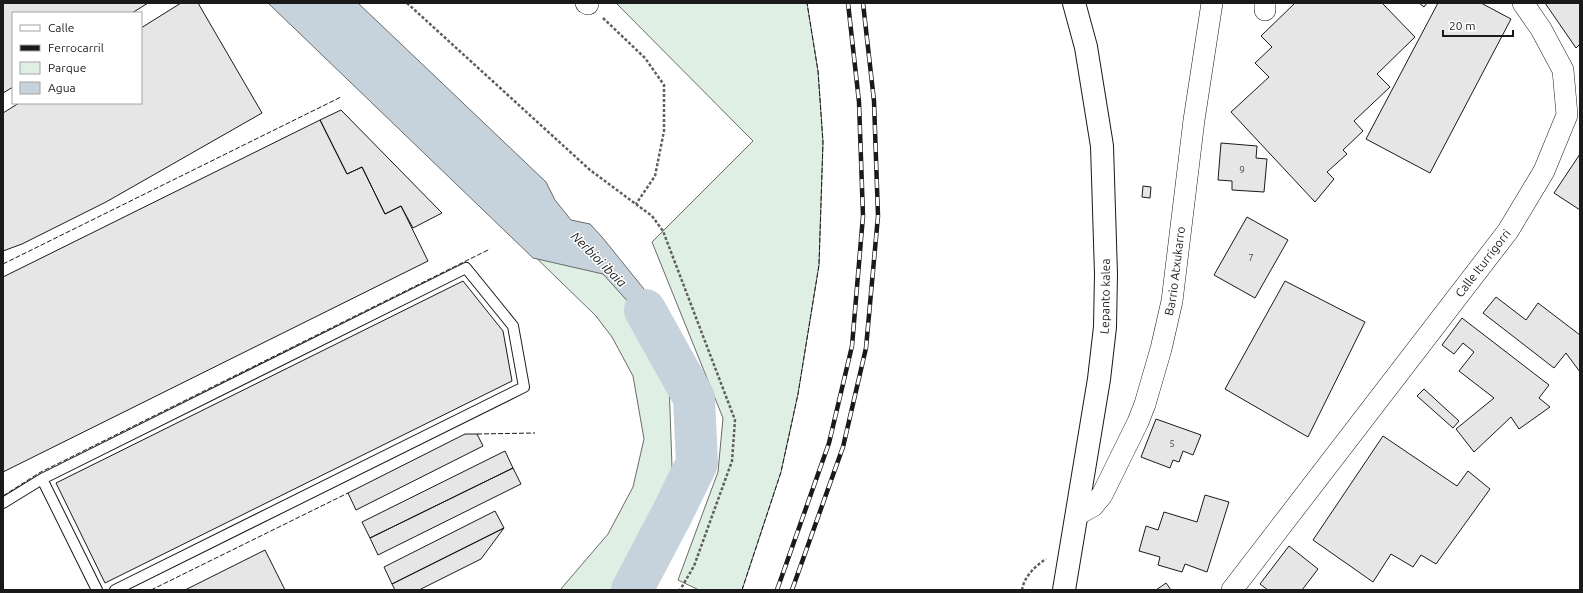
<svg xmlns="http://www.w3.org/2000/svg" width="1583" height="593" font-family="Ubuntu,sans-serif">
<style>
.green{fill:#e0efe3;stroke:#6a6a6a}
.water{fill:#c6d2dc;stroke:#6a6a6a}
.lines{fill:none;stroke-linecap:round;stroke-linejoin:round}
.river{stroke:#c6d2dc;stroke-width:42}
.building{fill:#e6e6e6;stroke:#1a1a1a}
.lane-casing{stroke:#1a1a1a;stroke-width:12}
.street-casing{stroke:#1a1a1a;stroke-width:22}
.primary-casing{stroke:#1a1a1a;stroke-width:24}
.path{stroke:#5f5f5f;stroke-width:2.5;stroke-dasharray:3 2;stroke-linecap:butt}
.lane{stroke:#fff;stroke-width:10}
.street{stroke:#fff;stroke-width:21}
.primary{stroke:#fff;stroke-width:22}
.rail-casing{stroke:#1a1a1a;stroke-width:4.5}
.rail{stroke:#fff;stroke-width:3;stroke-dasharray:9;stroke-linecap:butt}
.fence{stroke:#1a1a1a;stroke-width:1;stroke-dasharray:5 2;stroke-linecap:butt}
.labels{text-anchor:middle;stroke-width:3;stroke-linejoin:round;paint-order:stroke}
.number-label{font-size:10px;fill:#4d4d4d}
.street-label{font-size:12px;fill:#1a1a1a;stroke:#fff}
.water-label{font-size:13px;font-style:italic;fill:#1a1a1a;stroke:#fff}
</style>
<rect width="100%" height="100%" fill="#fff"/>
<path class="green" d="M616,3h191l11,68 5,71 -4,123 -21,129 -17,78 -39,118h-43l-21,-10 40,-108 5,-54 -71,-176 101,-101z
M449,173l159,88 61,121 4,113 -57,95h-56l48,-56 25,-47 11,-48 -11,-63 -21,-39 -16,-21z"/>
<path class="water" d="M268,3h90l188,179 9,18 16,20 19,4 12,13 46,57 36,65 -24,2 -29,-56 -28,-31 -70,-16z"/>
<g class="lines">
<path class="river" d="M632,590l40,-76 25,-51 -3,-65 -49,-88"/>
</g>
<path class="building" d="M3,3h145l-16,10h-119v74l-10,6z
M181,3h17l64,110 -156,89 -84,42 -19,7v-138l16,-10h122v-75z
M1295,3h87l33,34 -38,37 13,13 -36,34 9,10 -20,19 4,4 -20,18 7,7 -19,23 -84,-90 38,-35 -14,-14 17,-16 -11,-11z
M1419,3h8l-3,4z
M1438,3h43l30,16 -81,154 -64,-34z
M1545,3h35v41l-4,4z
M341,110l101,103 -29,15 -12,-22 -16,8 -23,-47 -15,7 -27,-54z
M320,120l27,54 15,-7 23,47 16,-8 27,55 -425,211v-195z
M1221,143l36,3 -1,12 11,1 -3,33 -32,-2v-9l-14,-1z
M1580,154v56l-26,-17z
M1143,186l8,1 -1,11 -8,-1z
M1247,217l41,23 -33,58 -41,-23z
M463,281l40,50 9,50 -407,202 -49,-100z
M1285,281l80,41 -57,115 -83,-48z
M1496,297l30,23 12,-17 42,32v37l-14,-19 -12,15 -71,-55z
M1462,318l87,67 -10,13 11,9 -31,22 -8,-12 -37,35 -18,-23 38,-31 -35,-27 15,-19 -11,-9 -9,11 -12,-9z
M1424,389l35,32 -6,7 -36,-32z
M1156,419l45,16 -8,20 -10,-4 -4,11 -6,-2 -3,8 -29,-11z
M465,434h12l6,12 -127,64 -8,-17z
M1383,436l74,50 11,-15 22,18 -54,75 -15,-9 -8,12 -22,-13 -18,28 -60,-42z
M505,451l8,17 -143,70 -8,-16z
M513,468l8,16 -143,71 -8,-17z
M1205,495l24,7 -22,70 -22,-8 -3,8 -24,-7 2,-8 -21,-6 7,-25 12,4 6,-18 33,10z
M495,511l9,17 -112,56 -8,-17z
M504,528l-23,31 -62,31h-24l-3,-6z
M1289,546l29,23 -16,21h-34l-8,-6z
M265,550l20,40h-100z
M1166,583l5,7h-15z"/>
<g class="lines">
<defs>
<path id="lane" d="M42,479l55,111
M3,503l39,-24 424,-211 47,58 11,61 -409,203"/>
<g id="street">
<path d="M586,3l2,1"/>
<path d="M1265,3v7"/>
<path id="s1" d="M1077,515l16,-9 9,-11 36,-73 7,-18 16,-55 11,-48 22,-181 18,-117"/>
<path id="s2" d="M1232,590l276,-359 36,-60 23,-56 -4,-45 -22,-41 -18,-26"/>
</g>
<g id="primary">
<path id="s3" d="M1064,590l35,-211 6,-52 1,-53 -4,-128 -16,-99 -12,-44"/>
</g>
</defs>
<use href="#lane" class="lane-casing"/>
<use href="#street" class="street-casing"/>
<use href="#primary" class="primary-casing"/>
<path class="path" d="M407,3l183,167 62,46 11,15 72,189 -3,41 -38,105 -14,24
M603,18l42,40 19,27v46l-9,45 -19,28
M1022,590c2,-13 13,-24 24,-31"/>
<use href="#lane" class="lane"/>
<use href="#street" class="street"/>
<use href="#primary" class="primary"/>
<defs>
<path id="rail" d="M777,590l52,-147 23,-97 11,-130 -4,-114 -11,-99
M792,590l51,-143 23,-99 12,-132 -4,-115 -11,-98"/>
</defs>
<use href="#rail" class="rail-casing"/>
<use href="#rail" class="rail"/>
<path class="fence" d="M3,264l338,-167
M477,434l58,-1
M3,496l36,-23 451,-224
M151,590l197,-97
M742,590l39,-118 17,-78 21,-129 4,-123 -5,-71 -11,-68"/>
</g>
<g class="labels">
<g class="number-label">
<text x="1242" y="173">9</text>
<text x="1251" y="261">7</text>
<text x="1172" y="447">5</text>
</g>
<g class="street-label">
<text dy="4" stroke="none"><textPath href="#s2" startOffset="412">Calle Iturrigorri</textPath></text>
<text dy="4" stroke="none"><textPath href="#s1" startOffset="270">Barrio Atxukarro</textPath></text>
<text dy="4" stroke="none"><textPath href="#s3" startOffset="297">Lepanto kalea</textPath></text>
</g>
<g class="water-label">
<text transform="translate(599 259) rotate(45)" y="5">Nerbioi ibaia</text>
</g>
</g>
<rect width="1583" height="593" fill="none" stroke="#1a1a1a" stroke-width="8"/>
<rect x="12" y="12" width="130" height="92" fill="#ffffff" stroke="#a3a3a3"/>
<rect x="20" y="25" width="20" height="6" fill="#ffffff" stroke="#a3a3a3"/>
<text x="48" y="32" font-size="12" fill="#1a1a1a">Calle</text>
<rect x="20" y="45" width="20" height="6" fill="#1a1a1a" stroke="#a3a3a3"/>
<text x="48" y="52" font-size="12" fill="#1a1a1a">Ferrocarril</text>
<rect x="20" y="62" width="20" height="12" fill="#e0efe3" stroke="#a3a3a3"/>
<text x="48" y="72" font-size="12" fill="#1a1a1a">Parque</text>
<rect x="20" y="82" width="20" height="12" fill="#c6d2dc" stroke="#a3a3a3"/>
<text x="48" y="92" font-size="12" fill="#1a1a1a">Agua</text>
<path d="M1443 30v6h70v-6" fill="none" stroke="#1a1a1a" stroke-width="2"/>
<text x="1449" y="30" font-size="12" fill="#1a1a1a" stroke="#ffffff" stroke-width="3" paint-order="stroke">20 m</text>
</svg>
